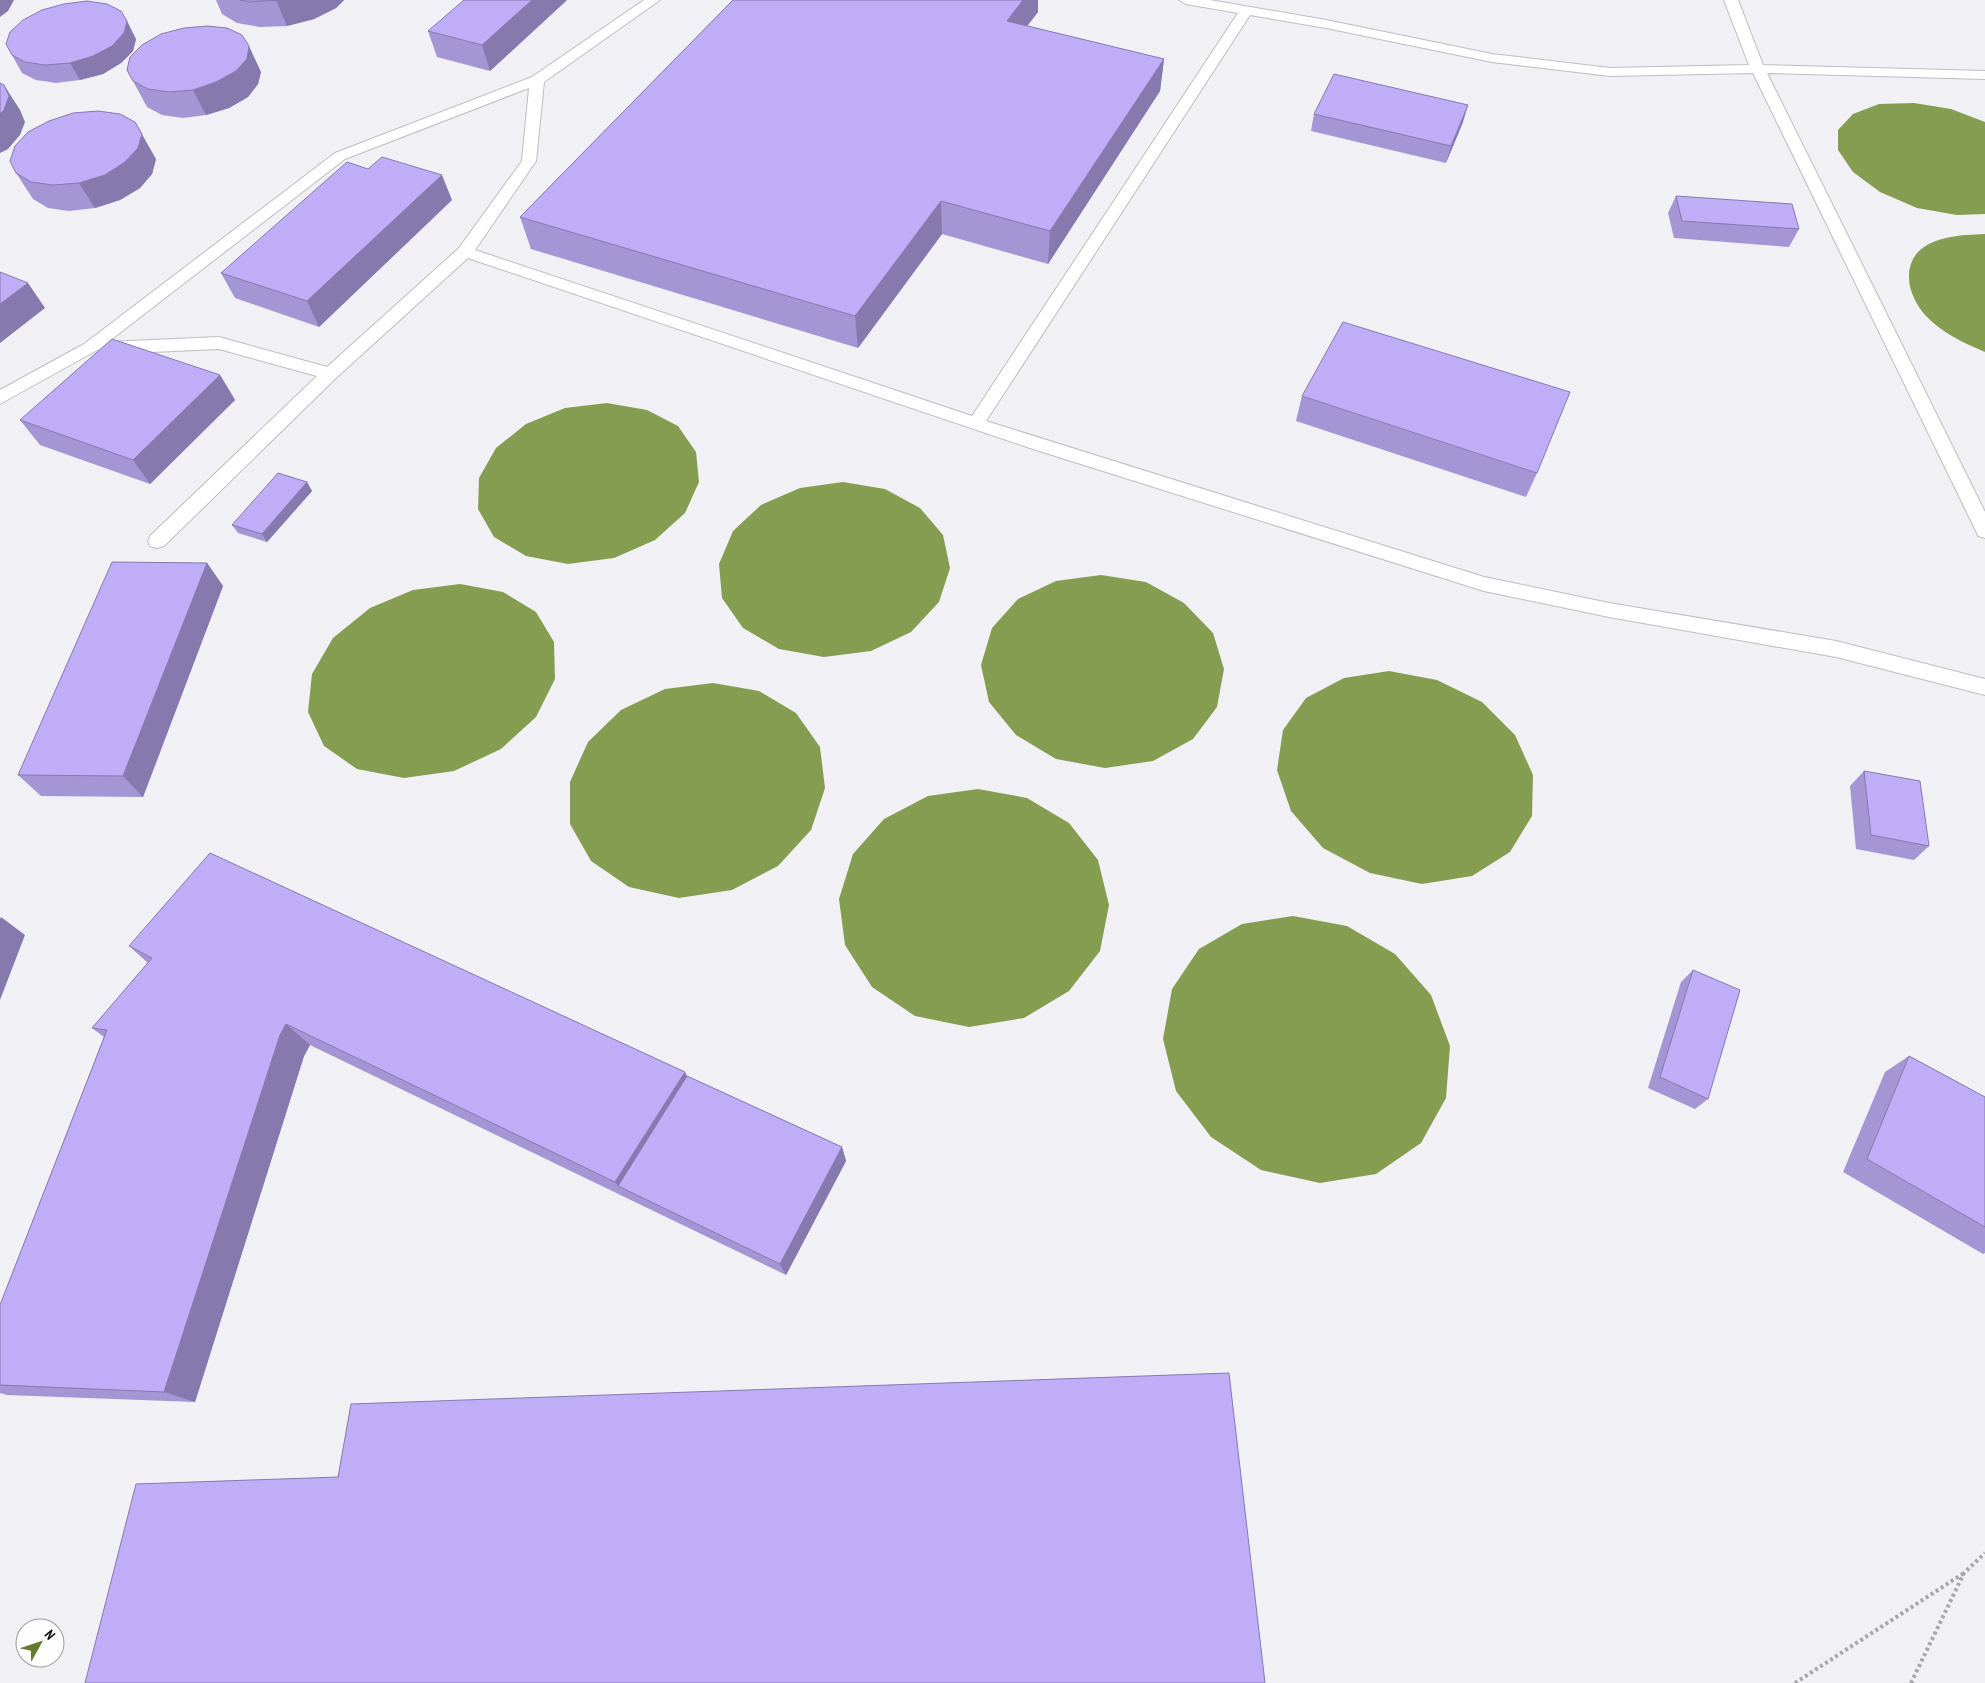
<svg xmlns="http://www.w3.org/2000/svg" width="1985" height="1683" font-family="'PT Sans Narrow',sans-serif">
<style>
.water{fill:#849d51}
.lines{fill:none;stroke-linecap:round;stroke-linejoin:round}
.lane-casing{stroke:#bebdc1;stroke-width:2}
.path{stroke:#a7a6a9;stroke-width:4;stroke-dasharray:3 3;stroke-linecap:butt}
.lane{fill:#fff;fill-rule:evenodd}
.wall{fill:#a495d4}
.shaded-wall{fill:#8679ad}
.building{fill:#bfadf7;stroke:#8679ad}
</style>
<rect width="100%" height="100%" fill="#f1f0f4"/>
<path class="water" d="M1914,103l37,6 34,13v92l-28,1 -40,-7 -37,-16 -27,-20 -15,-22v-20l15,-16 26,-10z
M1985,234v118c-21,-9 -43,-19 -59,-36 -9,-10 -17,-25 -17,-38 -1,-40 45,-43 76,-44z
M607,403l40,7 31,16 18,26 3,30 -14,31 -30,27 -41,18 -46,6 -42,-8 -32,-19 -16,-28 1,-31 17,-30 30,-24 39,-16z
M843,482l42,7 35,19 23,27 7,33 -11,34 -28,30 -40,19 -47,6 -45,-8 -36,-21 -21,-30 -3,-34 14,-33 28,-26 39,-17z
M1101,575l45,7 38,21 29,30 11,36 -7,38 -24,32 -40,22 -48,7 -49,-9 -40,-24 -27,-33 -8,-37 11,-37 26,-29 38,-18z
M460,584l43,8 33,20 18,30 1,37 -19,38 -35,32 -47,22 -50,7 -47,-9 -33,-23 -16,-34 4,-38 21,-36 37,-30 43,-18z
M1389,671l48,9 45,22 33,33 18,40 -1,41 -22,36 -38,24 -50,8 -52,-11 -47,-25 -32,-37 -14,-41 6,-40 23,-32 38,-20z
M713,683l46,8 37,22 24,34 5,41 -14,42 -33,36 -46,24 -53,8 -50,-11 -38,-26 -21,-37v-42l18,-40 33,-32 44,-21z
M978,789l49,9 42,25 29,37 11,45 -9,46 -31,40 -45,27 -55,9 -54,-11 -43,-29 -27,-42 -6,-46 14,-45 31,-35 44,-23z
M1293,916l54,10 48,28 36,41 19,51 -4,52 -25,45 -45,31 -56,9 -59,-13 -50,-33 -35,-46 -13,-52 9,-50 27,-40 43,-25z"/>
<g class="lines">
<defs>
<path id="lane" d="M644,0h16l-116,82 -8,79 -61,89 497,166 266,-403 -52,-9 -7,-4h31l116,20 166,34 118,14 139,-3 -25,-65h14l25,65 222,6v8l-218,-6 218,439v26l-7,-2 -2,-5 -223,-458 -143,3 -118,-14 -166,-34 -76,-13 -264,406 498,156 125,26 227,38 149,38v16l-149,-38 -227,-40 -125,-26 -451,-142 -565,-191 -132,120 -172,168 -7,2 -7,-2 -2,-5 2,-5 167,-160 -98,-27 -112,5 -6,-2 -2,-3 -99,55v-14l84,-46 251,-191 197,-76zM529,88l-7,73 -63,87 -132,119 -108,-30 -111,5 237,-183z"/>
</defs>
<use href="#lane" class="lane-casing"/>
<path class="path" d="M1795,1683l169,-110
M1911,1683l53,-110 21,-20"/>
<use href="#lane" class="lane"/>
</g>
<path class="wall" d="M216,0h128l-8,8 -22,11 -27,7 -27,1 -23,-4 -15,-9z
M567,0l-77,71 -53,-14 -9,-26z
M733,0h305v12l-11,14 137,33 -4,32 -112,173 -106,-30 -84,114 -327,-99 -11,-32z
M136,39l-3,12 -12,12 -18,11 -23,6 -24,3 -20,-3 -14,-7 -10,-18z
M127,70l134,2 -3,12 -10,13 -19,11 -23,7 -23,3 -21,-3 -15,-8z
M1314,114l149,8 -17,41 -135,-32z
M156,159l-4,15 -12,14 -20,12 -25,8 -26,3 -21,-3 -15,-9 -17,-26z
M368,169l84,31 -133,127 -84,-29 -14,-25z
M1676,196l123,33 -10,18 -115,-9 -6,-25z
M220,375l15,25 -85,84 -110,-39 -20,-25z
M1302,396l235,77 -11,24 -230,-76z
M307,482l5,9 -45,51 -29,-9 -6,-8z
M207,563l16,23 -80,211 -102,-1 -23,-21z
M1864,771l65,75 -15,14 -58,-11 -6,-63z
M129,946l558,130 155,71 4,14 -60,114 -476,-230 -6,11 -109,346 -188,-7 -7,-2v-88l104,-268 -12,-9 56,-65z
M1693,970l15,129 -13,10 -47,-21 33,-106z
M1909,1056l76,41v156l-2,1 -140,-82 42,-100z"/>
<path class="shaded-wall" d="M0,0h14l-6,11 -8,6z
M276,0h68l-8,8 -22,11 -27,7z
M532,0h35l-77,71 -8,-26z
M1023,0h15v12l-32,41 1,-32z
M127,21l9,18 -3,12 -12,12 -18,11 -23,6 -10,-17z
M249,46l12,26 -3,12 -10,13 -19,11 -23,7 -13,-25z
M1164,59l-4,32 -112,173 2,-33z
M4,85l16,25 5,12 -5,13 -12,14 -8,4v-39z
M1468,105l-5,17 -17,41 5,-17z
M135,122l21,37 -4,15 -12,14 -20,12 -25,8 -16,-25z
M442,175l10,25 -133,127 -12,-26z
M941,201l1,33 -84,114 -3,-32z
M28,283l17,25 -45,35v-39z
M220,375l15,25 -85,84 -17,-24z
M307,482l5,9 -45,51 -5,-8z
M207,563l16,23 -80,211 -20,-21z
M1,917l24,18 -25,65v-81z
M286,1024l24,21 -6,11 -109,346 -31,-10 116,-357z
M685,1072l10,20 -77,94 -3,-4z
M842,1147l4,14 -60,114 -6,-11z"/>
<path class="building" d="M240,0h38l-29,2z
M464,0h68l-50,45 -54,-14z
M733,0h290l-16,21 157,38 -114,172 -109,-30 -86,115 -335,-99z
M87,1l20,3 14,7 6,10 -3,12 -12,13 -19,10 -23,7 -25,2 -20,-3 -13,-7 -6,-11 4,-12 13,-12 19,-10 22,-6z
M207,26l20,2 15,7 7,11 -2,13 -11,12 -20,11 -23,8 -24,2 -21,-3 -15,-8 -6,-11 3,-13 12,-12 19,-11 23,-6z
M1334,74l134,31 -17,41 -137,-32z
M0,83l4,2 5,11 -5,14 -4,4z
M98,111l22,3 15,8 7,12 -4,14 -13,14 -20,13 -26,8 -26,2 -22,-3 -15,-9 -6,-12 5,-15 13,-14 21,-11 24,-8z
M382,157l60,18 -135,126 -86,-28 126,-111 21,7z
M1676,196l116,8 7,25 -117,-8z
M0,272l28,11 -28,21z
M1343,322l227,70 -33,81 -235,-77z
M112,339l108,36 -87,85 -113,-40z
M278,473l29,9 -45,52 -30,-9z
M112,562l95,1 -84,213 -105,-1z
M1864,771l56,10 9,65 -58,-11z
M210,853l475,219 -70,110 -329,-158 -6,11 -116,357 -164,-7v-80l107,-275 -15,-2 60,-70 -23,-12z
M1693,970l47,20 -32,109 -48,-22z
M1909,1056l76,41v130l-118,-68z
M687,1076l155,71 -62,117 -162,-78z
M1229,1373l36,310h-1180l51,-199 202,-7 13,-73z"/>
<g transform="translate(40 1643) rotate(50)"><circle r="24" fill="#fefeff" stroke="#9e9e9f"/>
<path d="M0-4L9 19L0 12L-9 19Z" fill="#647b2d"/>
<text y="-8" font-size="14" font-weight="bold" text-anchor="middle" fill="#0f0f10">N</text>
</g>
</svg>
